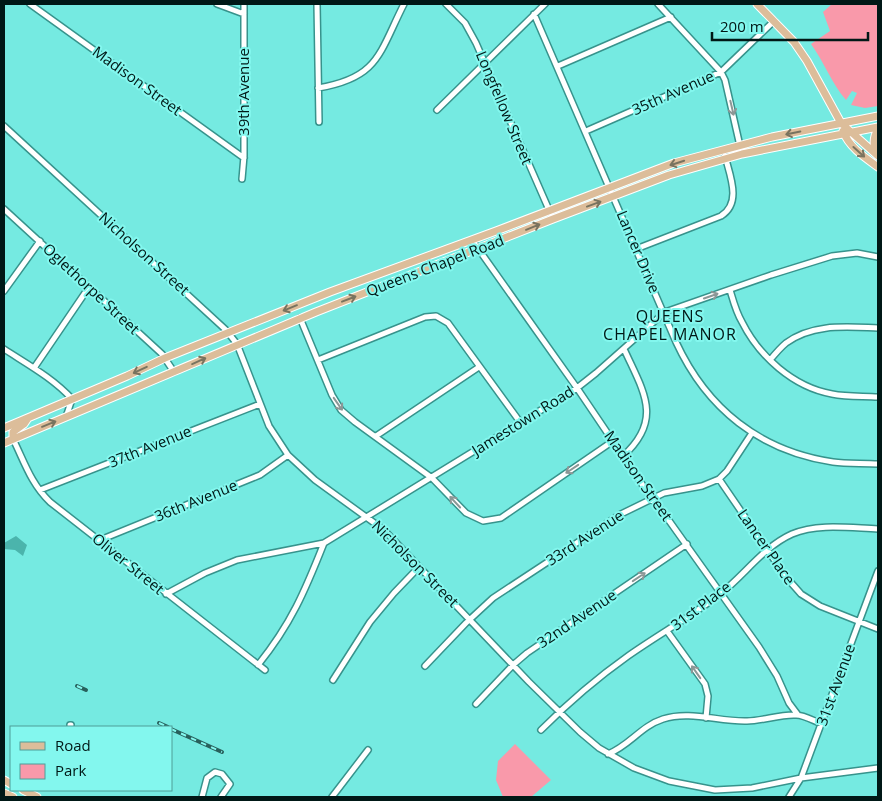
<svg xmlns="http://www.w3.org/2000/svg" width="882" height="801" font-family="'Open Sans',sans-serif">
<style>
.green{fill:#f999aa}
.water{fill:#4bb4ac}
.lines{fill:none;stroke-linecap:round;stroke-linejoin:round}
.minor-casing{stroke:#37938c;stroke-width:8}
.major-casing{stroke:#fff;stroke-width:9}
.minor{stroke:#fff;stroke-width:5}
.major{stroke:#dcbd9a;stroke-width:7}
.rail-casing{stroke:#28605c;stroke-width:4}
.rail{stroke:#83f7ee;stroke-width:2;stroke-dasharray:5.5;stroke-linecap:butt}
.oneway{stroke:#8c9796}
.oneway2{stroke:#79735f}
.labels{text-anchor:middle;stroke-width:4;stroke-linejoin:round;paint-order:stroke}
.street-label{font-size:15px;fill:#001816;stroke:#83f7ee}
.neighbourhood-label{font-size:16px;letter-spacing:1px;fill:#001816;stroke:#83f7ee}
</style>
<rect width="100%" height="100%" fill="#75eae1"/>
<path class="green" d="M832,4h46v102l-13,2 -14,-3 6,-12 -5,-2 -6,9c-14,-16 -22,-38 -35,-56l19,-13 -7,-19z
M515,744l36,36 -20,17h-28l-7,-17 2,-19z"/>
<path class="water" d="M16,536l11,9 -4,11 -8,-6 -11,-1v-6z"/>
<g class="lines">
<defs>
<path id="minor" d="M30,4l214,154
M217,4l27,10
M317,4l2,118
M446,4l19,19 11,20 77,176
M658,4l63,68 4,8 15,66
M534,14l142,328c31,67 84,109 157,120 14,2 30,1 45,2
M558,66l113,-49
M318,88c61,-10 61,-35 86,-84
M437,110l108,-106
M4,126l222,204 11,14 32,82 19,29 27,25 69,50 145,152 51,50 19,16 35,20 35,13 46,9 37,-2 49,-10 77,-10
M586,131l135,-59 53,-51
M242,179l2,-23v-152
M4,209l158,145 12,18
M472,240l105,148 75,111 13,16 94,132 18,29 12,27 9,12
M636,249l85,-33c21,-13 9,-40 4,-60
M730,290c3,10 6,22 12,32 17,34 51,65 90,72 15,3 31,2 46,3
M4,291l36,-50
M300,318l32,77 9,15 14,12 77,56 34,35 17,8 18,-3 112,-77
M4,349c23,15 49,29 68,50l-6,18
M318,360l107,-43 11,-1 12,7 72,99
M770,360c5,-6 10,-12 16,-17 27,-20 61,-16 92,-15
M34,368l55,-81
M376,436l103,-69
M13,439c11,22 18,45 37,63l215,168
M623,456c41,-37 20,-65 1,-107
M719,479l67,98 15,17 19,12 58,23
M40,490l220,-86
M100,540l160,-65 28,-20
M166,594l39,-21 32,-13 87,-17 253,-155 19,-15 69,-61 106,-37 61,-19 25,-3 21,4
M667,631l38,53 3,12 -2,22
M258,665c33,-41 47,-74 66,-122
M425,666l41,-43 27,-25 126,-83 45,-22 38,-7 17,-7 8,-8 25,-38
M333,680l37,-58 24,-29 25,-26
M476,704l37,-39 14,-12 160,-109
M70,725h1
M541,730c27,-27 56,-52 87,-74 30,-21 62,-39 91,-61 25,-19 44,-48 73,-61 26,-11 58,-6 86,-5
M608,754c21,-8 33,-28 55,-35 27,-9 56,3 84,2 16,0 33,-7 49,-6 8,0 18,6 26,9
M202,797l5,-19 8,-6 7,2 8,10 -9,13
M332,797l36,-47
M789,797l12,-19 77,-207"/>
<path id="major" d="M757,4l37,38 13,19 34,62 37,33
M843,131c6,16 21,26 35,36
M877,155c-4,-10 -4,-17 1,-26
M4,428l123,-52 38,-18 165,-66 166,-61 178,-68 98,-26 106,-21
M13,439v-7l11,-8 4,-6
M4,443l312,-131 237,-93 116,-44 73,-21 136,-27
M4,780l7,4
M23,790l14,7
M4,793l9,4"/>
</defs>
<use href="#minor" class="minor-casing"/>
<use href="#major" class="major-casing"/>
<use href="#minor" class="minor"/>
<use href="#major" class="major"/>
<defs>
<path id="rail" d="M77,686l9,4
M159,723l9,4
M171,729l51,23"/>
</defs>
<use href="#rail" class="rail-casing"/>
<use href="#rail" class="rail"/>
</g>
<defs><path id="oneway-shaft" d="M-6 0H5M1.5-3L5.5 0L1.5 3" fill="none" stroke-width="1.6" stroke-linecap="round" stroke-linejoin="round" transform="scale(1.25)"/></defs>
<g class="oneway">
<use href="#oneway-shaft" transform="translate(732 108) rotate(77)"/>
<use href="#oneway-shaft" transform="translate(711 296) rotate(-19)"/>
<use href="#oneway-shaft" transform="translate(338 404) rotate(55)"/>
<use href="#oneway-shaft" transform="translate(572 469) rotate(146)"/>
<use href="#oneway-shaft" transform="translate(455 502) rotate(-133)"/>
<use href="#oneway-shaft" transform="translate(639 577) rotate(-34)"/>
<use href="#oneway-shaft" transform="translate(696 672) rotate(-125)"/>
</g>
<g class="oneway2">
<use href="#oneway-shaft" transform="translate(793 133) rotate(168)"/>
<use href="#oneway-shaft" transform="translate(859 152) rotate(42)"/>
<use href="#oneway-shaft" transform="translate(677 163) rotate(162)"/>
<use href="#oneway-shaft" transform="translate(594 204) rotate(-20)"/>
<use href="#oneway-shaft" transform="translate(533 227) rotate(-22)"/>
<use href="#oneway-shaft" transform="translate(349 299) rotate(-21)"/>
<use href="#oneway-shaft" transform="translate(290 308) rotate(158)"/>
<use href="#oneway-shaft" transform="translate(199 361) rotate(-24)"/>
<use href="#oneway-shaft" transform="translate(140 370) rotate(155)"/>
<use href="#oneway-shaft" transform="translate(49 424) rotate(-22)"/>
</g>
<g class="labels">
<g class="street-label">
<text transform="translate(137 81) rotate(36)" y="5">Madison Street</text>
<text transform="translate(244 92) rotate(-90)" y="5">39th Avenue</text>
<text transform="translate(673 93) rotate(-24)" y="5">35th Avenue</text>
<text transform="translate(504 108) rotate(67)" y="5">Longfellow Street</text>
<text transform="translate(638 252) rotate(67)" y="5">Lancer Drive</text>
<text transform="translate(144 254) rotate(42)" y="5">Nicholson Street</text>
<text transform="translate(435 266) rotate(-21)" y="5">Queens Chapel Road</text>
<text transform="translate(91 289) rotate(43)" y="5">Oglethorpe Street</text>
<text transform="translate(523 421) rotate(-32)" y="5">Jamestown Road</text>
<text transform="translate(150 447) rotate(-22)" y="5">37th Avenue</text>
<text transform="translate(638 476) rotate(55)" y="5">Madison Street</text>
<text transform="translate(196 501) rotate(-22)" y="5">36th Avenue</text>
<text transform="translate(585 538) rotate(-33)" y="5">33rd Avenue</text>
<text transform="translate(766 547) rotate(55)" y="5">Lancer Place</text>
<text transform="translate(128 564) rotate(39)" y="5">Oliver Street</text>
<text transform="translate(415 564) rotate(45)" y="5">Nicholson Street</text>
<text transform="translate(701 606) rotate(-37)" y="5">31st Place</text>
<text transform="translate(577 619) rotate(-34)" y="5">32nd Avenue</text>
<text transform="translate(836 685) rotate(-70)" y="5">31st Avenue</text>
</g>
<g class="neighbourhood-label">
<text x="670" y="322">QUEENS<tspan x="670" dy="18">CHAPEL MANOR</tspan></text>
</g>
</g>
<rect width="882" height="801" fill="none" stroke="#001816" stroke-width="10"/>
<rect x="10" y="726" width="162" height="65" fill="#83f7ee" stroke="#4f9e98"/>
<rect x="20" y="742" width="25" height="8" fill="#dcbd9a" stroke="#4f9e98"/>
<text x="55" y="751" font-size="15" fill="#001816">Road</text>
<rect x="20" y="764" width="25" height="15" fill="#f999aa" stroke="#4f9e98"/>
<text x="55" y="776" font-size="15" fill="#001816">Park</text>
<path d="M712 32v8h156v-8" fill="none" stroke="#001816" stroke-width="2.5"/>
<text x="720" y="32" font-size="15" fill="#001816" stroke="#83f7ee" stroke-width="4" paint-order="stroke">200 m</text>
</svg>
